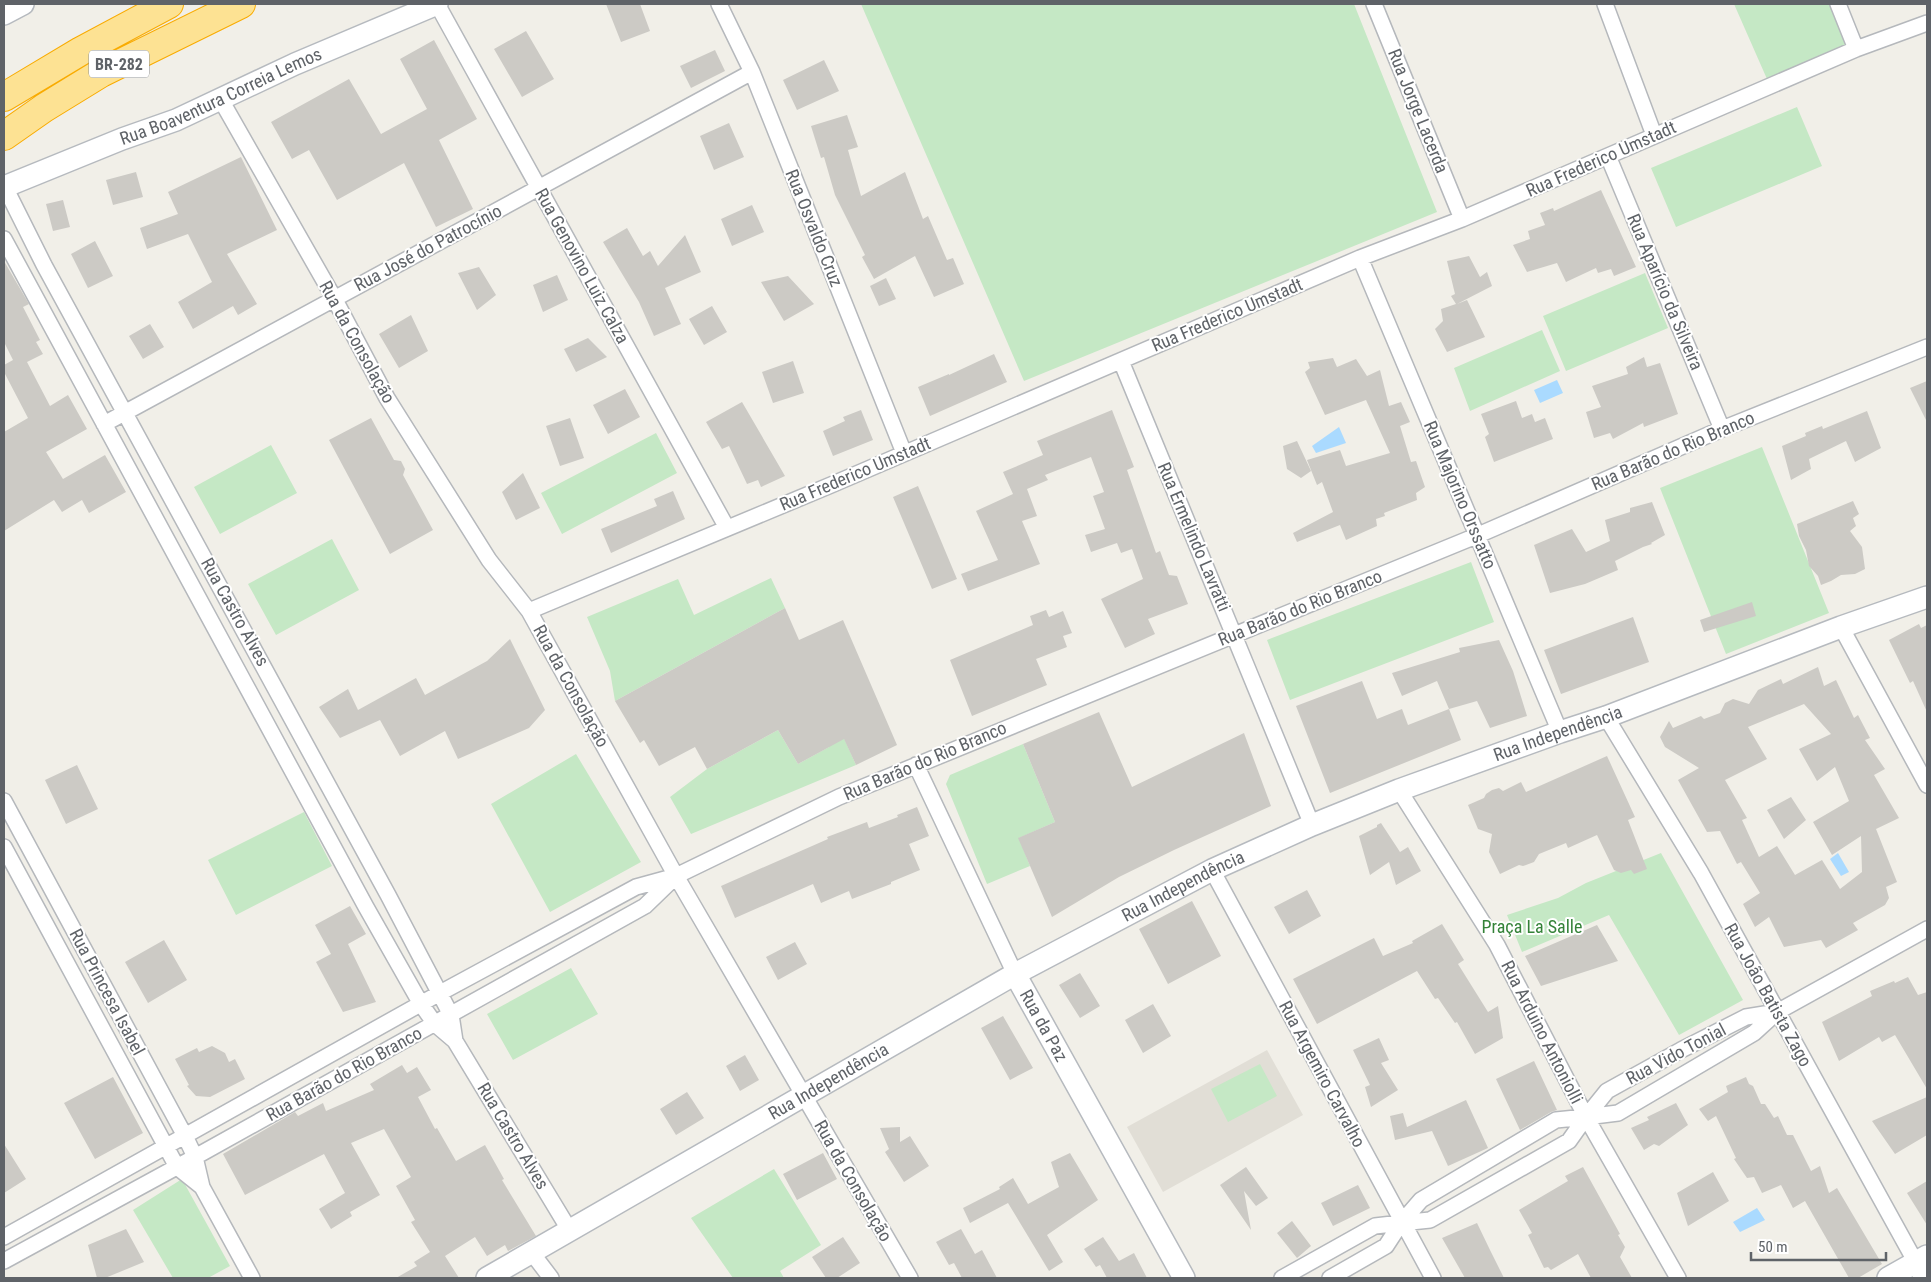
<svg xmlns="http://www.w3.org/2000/svg" width="1931" height="1282" font-family="'Roboto Condensed',sans-serif">
<style>
.education{fill:#e1ded6}
.green{fill:#c5e8c5}
.water{fill:#aadaff}
.building{fill:#cccac5;fill-rule:evenodd}
.lines{fill:none;stroke-linecap:round;stroke-linejoin:round}
.street-casing{stroke:#b5b8bc;stroke-width:18}
.secondary-casing{stroke:#b6babf;stroke-width:24}
.highway-casing{stroke:#f9ab00;stroke-width:30}
.street{stroke:#fff;stroke-width:15}
.secondary{stroke:#fff;stroke-width:21}
.highway{stroke:#fde293;stroke-width:28}
.labels{text-anchor:middle;stroke-width:4;stroke-linejoin:round;paint-order:stroke}
.shield{fill:#fff;stroke:#8f9295;stroke-width:1}
.shield-label{font-size:16px;font-weight:bold;fill:#5f6368}
.street-label{font-size:18px;fill:#5f6368;stroke:#fff}
.park-label{font-size:18px;fill:#348238;stroke:#fff}
</style>
<rect width="100%" height="100%" fill="#f1efe8"/>
<path class="education" d="M1267,1050l36,65 -140,77 -36,-65z"/>
<path class="green" d="M861,4h493l83,208 -413,169z
M1734,4h98l17,39 -82,36z
M1797,107l25,59 -146,61 -25,-59z
M1645,273l23,55 -102,43 -23,-55z
M1542,330l18,41 -90,40 -16,-43z
M656,433l21,40 -115,61 -21,-41z
M271,445l26,48 -77,41 -26,-47z
M1762,447l67,166 -103,41 -66,-166z
M332,539l27,51 -83,45 -28,-51z
M1471,562l23,60 -204,78 -23,-60z
M771,578l14,30 -170,93 -5,-30 -23,-54 91,-38 16,36z
M830,707l26,58 -165,69 -21,-37 37,-28 71,-39 20,34 31,-17z
M1023,744l32,78 -36,16 11,28 -43,18 -41,-100 4,-9z
M576,754l65,108 -91,50 -59,-108z
M304,812l28,54 -96,49 -28,-55z
M1661,853l82,147 -64,35 -70,-120 -87,37 -15,-37 51,-17 28,-15z
M571,968l27,46 -85,46 -26,-46z
M1260,1064l17,32 -49,26 -17,-33z
M774,1169l47,76 -41,26 4,7h-51l-42,-60z
M182,1179l48,87 -22,12h-35l-40,-68z"/>
<path class="water" d="M1557,380l6,13 -23,10 -6,-13z
M1339,427l7,16 -30,10 -4,-7z
M1838,853l11,19 -8,4 -11,-17z
M1757,1208l8,12 -25,12 -7,-10z"/>
<path class="building" d="M606,4h34l10,27 -29,11z
M526,31l28,48 -32,18 -28,-48z
M434,40l43,79 -38,21 34,69 -37,18 -32,-64 -67,37 -28,-50 -17,9 -21,-37 78,-43 32,55 46,-25 -27,-50z
M715,50l10,21 -34,17 -11,-22z
M824,60l15,31 -42,19 -14,-30z
M847,115l11,32 -10,3 13,46 44,-24 18,47 5,-3 19,44 6,-2 11,26 -30,13 -19,-41 -41,23 -12,-22 3,-2 -30,-60 -11,-38 -3,1 -10,-32z
M729,123l15,34 -30,13 -14,-34z
M241,157l36,73 -50,24 30,50 -19,11 -5,-9 -40,23 -15,-27 34,-20 -24,-48 -41,15 -7,-21 38,-14 -10,-22z
M136,172l7,25 -30,8 -7,-25z
M1601,190l35,77 -22,9 -3,-7 -13,4 -2,-5 -30,14 -9,-19 -30,9 -14,-27 17,-6 -2,-8 17,-6 -5,-12 13,-5 1,3z
M63,200l7,27 -17,4 -7,-27z
M752,205l12,27 -32,14 -11,-27z
M627,228l16,28 7,-5 8,15 27,-31 16,37 -36,16 16,36 -27,12 -15,-34 -36,-60z
M95,241l18,35 -25,12 -17,-34z
M1469,256l11,21 7,-5 5,14 -35,18 10,-4 18,37 -38,15 -12,-23 8,-8 -2,-12 15,-5 -5,-8 4,-2 -8,-33z
M4,261l25,43 -6,3 17,33 -4,2 7,12 -16,8 23,44 18,-11 19,34 -41,23 17,27 42,-24 21,37 -37,21 -7,-13 -20,12 -8,-12 -50,31v-99l24,-14 -24,-46v-7l9,-5 -9,-18z
M479,267l17,28 -19,15 -19,-37z
M557,275l11,25 -25,12 -10,-27z
M788,276l26,28 -30,17 -23,-39z
M886,278l10,21 -17,7 -9,-20z
M712,306l15,26 -23,13 -15,-26z
M411,315l17,36 -29,17 -20,-34z
M150,324l14,23 -21,12 -14,-23z
M588,338l19,19 -31,15 -12,-23z
M994,354l13,28 -77,34 -12,-29 31,-13v1z
M1644,357l3,10 13,-4 18,51 -34,13 -1,-4 -30,16 -3,-6 -16,5 -8,-26 15,-5 -9,-21 36,-12 -2,-7z
M1333,358l4,9 19,-8 11,17 13,-6 9,36 12,-4 9,20 -10,4 11,36 5,-1 9,26 -9,6 1,7 -33,13 1,3 -9,3 1,7 -31,14 -6,-15 -43,17 -4,-9 40,-21 -11,-30 -5,3 -10,-25 33,-10 6,16 44,-13 -24,-53 -41,15 -20,-43 5,-4 -2,-6z
M793,361l11,32 -31,10 -11,-31z
M1927,381v41l-17,-34z
M625,389l15,28 -32,17 -15,-29z
M1516,401l6,17 10,-4 3,8 10,-4 8,21 -59,23 -9,-25 4,-3 -8,-20z
M742,402l43,74 -24,11 -3,-7 -11,4 -18,-38 -7,3 -16,-27z
M861,410l12,30 -40,16 -10,-25 22,-10 -2,-4z
M1112,410l22,57 -7,3 29,83 4,-2 9,24 8,1 11,28 -40,15 7,15 -30,14 -24,-49 42,-20 -11,-30 -11,4 -4,-10 -26,9 -6,-17 20,-6 -12,-33 11,-4 -13,-35 -46,18 3,5 -21,9 10,27 -15,5 18,43 -72,27 -7,-17 37,-14 -22,-49 37,-17 -10,-22 40,-17 -6,-14z
M1867,411l14,37 -26,14 -9,-21 -37,18 2,10 -20,11 -9,-34 24,-10 -1,-3 17,-7 1,3z
M371,418l23,42 7,1 4,8 -2,6 30,55 -43,24 -61,-114z
M570,418l14,40 -24,8 -14,-40z
M1297,441l14,30 -10,7 -14,-9 -4,-23z
M523,473l17,35 -24,12 -14,-28z
M918,486l39,93 -25,10 -39,-92z
M673,491l12,28 -74,34 -10,-24 56,-23 -3,-7z
M1853,501l6,13 -6,4 3,8 -6,5 12,16 3,22 -10,5 -14,1 -10,6 -10,4 -3,-9 -9,-10 -3,-16 -7,-14 -2,-12z
M1652,502l13,33 -14,8 1,1 -9,3 -28,14 3,9 -33,14 -35,9 -16,-48 38,-16 14,23 24,-11 -5,-21 25,-8v-4z
M1752,602l4,14 -52,16 -4,-12z
M785,608l14,32 44,-20 54,125 -41,20 -12,-26 -46,25 -20,-34 -71,39 -12,-22 -36,19 -15,-26 -4,3 -25,-42z
M1046,610l3,7 14,-6 9,22 -9,3 4,11 -31,12 11,26 -75,31 -22,-56 83,-35 -3,-9z
M1633,617l16,45 -88,32 -17,-44z
M1919,624l2,4 6,-3v87l-14,-31 -3,2 -21,-43z
M510,639l35,71 -16,18 -71,31 -13,-28 -45,25 -20,-36 -40,18 -21,-31 29,-18 10,21 58,-32 9,17 62,-34z
M1499,640l14,31 14,45 -37,12 -13,-27 -28,8 -12,-28 -35,15 -10,-23 68,-21 -1,-4z
M1818,667l6,19 12,-6 18,38 4,-3 12,23 -5,2 20,29 -11,6 25,43 -23,11 21,53 -11,5 3,11 -4,7 -32,18 5,7 -32,18 -5,-8 -37,7 -15,-30 -14,10 -12,-23 17,-11 -19,-31 -4,2 -17,-33 -13,1 -29,-52 21,-12 -34,-21 -5,-10 9,-16 4,7 28,-12 3,3 16,-6 5,-10 8,-4 16,5 9,-14 23,-11 2,5zM1804,704l27,30 -32,15 18,32 18,-14 14,34 -36,21 19,33 29,-19 1,36 -22,17 -18,-29 -27,15 -18,-29 -18,11 -17,-37 5,-2 -22,-38 42,-21 -19,-32z
M1362,681l15,38 25,-10 6,16 41,-16 12,31 -131,53 -34,-87z
M1099,712l33,75 112,-54 27,73 -97,44 -55,27 -67,40 -34,-79 37,-16 -32,-78z
M1607,756l28,61 -7,3 19,49 -13,5 -3,-4 -10,3 -7,-3 -17,-35 -29,13 -2,-5 -27,11 -5,8 -11,4 -4,-1 -19,9 -11,-22 3,-18 -14,-5 -10,-24 16,-7 2,-4 6,-4 7,-2 4,3 18,-9 5,10z
M77,765l21,44 -32,15 -21,-44z
M1791,797l15,23 -22,19 -17,-29z
M917,807l12,29 -20,8 11,26 -29,12v2l-39,15 -3,-8 -28,12 -8,-19 -78,34 -14,-32 107,-47 -1,-2 40,-15 2,6 29,-11 -1,-2z
M1381,823l19,29 8,-5 13,24 -25,14 -7,-23 -19,13 -11,-39 18,-9v-2z
M1307,890l14,26 -32,18 -15,-27z
M1192,901l29,55 -53,28 -29,-55z
M350,906l16,28 -18,10 28,58 -33,10 -27,-50 15,-8 -16,-29z
M1442,924l22,36 -6,4 30,48 10,-6 5,32 -28,16 -18,-32 -2,1 -17,-25 -3,1 -18,-28 -100,53 -24,-45 81,-41 9,18 30,-13 -1,-2z
M1597,925l21,36 -77,25 -16,-30z
M164,940l23,40 -39,23 -23,-41z
M795,942l12,22 -29,16 -12,-23z
M1080,973l20,33 -20,12 -21,-33z
M1908,977l10,18 9,-3v97l-32,-54 -13,7 -3,-5 -40,24 -17,-39 50,-26 -2,-5 24,-10 1,2z
M1153,1004l18,32 -28,17 -18,-33z
M1003,1016l30,52 -23,12 -29,-52z
M1379,1038l10,22 -8,3 17,27 -27,17 -6,-20 5,-2 -17,-35z
M212,1046l13,7 4,9 6,-3 10,20 -35,18 -14,-1 -9,-10 2,-1 -14,-26 22,-11 2,4z
M745,1055l14,25 -19,11 -14,-25z
M1534,1061l23,49 -6,2 -31,18 -24,-51z
M402,1065l5,8 10,-6 14,23 -13,7 17,32 2,-1 19,33 29,-16 19,34 -2,1 34,56 -28,15 -3,-6 -18,11 -12,-19 -30,19 14,22h-63l21,-12 -3,-4 16,-10 -19,-30 4,-2 -19,-34 15,-9 -27,-48 -33,14 29,52 -30,17 2,4 -21,13 -12,-20 26,-16 -21,-39 -79,41 -22,-41 72,-42 3,4 25,-13 3,8 48,-21 -4,-6z
M113,1077l30,56 -48,26 -31,-56z
M1746,1077l3,7 4,2 8,18h4l9,14 4,-2 9,19h6l18,36 9,-5 9,27 8,-5 45,76 -24,14h-9l-44,-77 -12,7 -12,-23 -19,8 -8,-16 -7,1 -13,-19 2,-1 -20,-42 -8,5 -9,-12 29,-17 -2,-6z
M687,1092l17,26 -28,17 -16,-26z
M1927,1097v38l-32,19 -23,-33z
M1466,1100l22,48 -40,18 -16,-35 -37,9 -5,-24 13,-3 4,14z
M1676,1103l12,22 -29,21 -5,-2 -10,6 -13,-22 18,-8 -2,-3z
M900,1127v15l10,-6 19,30 -25,16 -19,-30 4,-3 -9,-21z
M4,1144l22,35 -22,14z
M823,1153l14,26 -40,21 -14,-26z
M1070,1153l28,47 -51,35 16,27 -14,9 -41,-68 -38,20 -7,-15 37,-19 -1,-2 14,-9 15,26 31,-17 -8,-25z
M1246,1167l22,31 -12,8 -12,-15 7,39 -31,-45z
M1583,1167l37,67 -2,1 7,12 -5,10 12,21h-41l-13,-24 -27,16 -3,-3 -4,1 -16,-33 4,-2 -13,-23 49,-29 -3,-5z
M1713,1172l16,29 -41,25 -11,-33z
M1927,1181v44l-20,-32z
M1358,1185l12,23 -37,18 -12,-23z
M1292,1221l19,25 -14,12 -20,-25z
M1477,1223l13,27 14,28h-39l-23,-40z
M126,1229l18,33 -39,16h-8l-9,-33z
M961,1229l14,25 7,-4 15,28h-35l-8,-15 -5,2 -13,-23z
M843,1237l17,26 -23,15h-11l-14,-21z
M1103,1237l16,24 15,-8 13,25h-40l-7,-13 -4,2 -12,-18z"/>
<g class="lines">
<defs>
<path id="street" d="M437,4l290,524
M719,4l33,68 152,381
M1374,4l88,215
M1605,4l49,131
M1838,4l18,45
M221,100l113,198 53,100 102,162 40,51 147,265 234,402
M1608,156l114,273
M5,187l39,78 344,630 63,120 4,26
M4,239l362,668 55,97 14,20 20,17 115,190
M1360,258l200,474
M1121,361l191,464
M104,424l648,-352
M529,611l302,-126 529,-227 102,-39 394,-170 71,-26
M1841,627l86,158
M1606,717l95,156 219,397
M916,765l99,209
M1399,790l98,155 89,172 92,161
M4,801l181,335 10,21 7,30 50,91
M4,847l173,320 25,20
M1212,870l221,408
M4,1237l436,-244 196,-106 40,-11 163,-79 637,-261 246,-107 205,-82
M532,1253l19,25
M4,1261l191,-104 450,-251 30,-29
M1282,1278l93,-52 26,-3 20,-23 135,-80 30,-3 21,-26 74,-41 65,-33 31,-5
M1330,1278l56,-32 15,-23 29,-3 139,-79 17,-24 32,-4 136,-80 23,-21 150,-83"/>
<g id="secondary">
<path d="M4,14l19,-10"/>
<path id="s1" d="M4,187l118,-48 54,-19 119,-56 142,-60"/>
<path id="s2" d="M1015,974l169,304"/>
<path id="s3" d="M487,1278l528,-304 197,-104 100,-45 87,-35 161,-58 46,-15 235,-90 86,-30"/>
<path d="M1888,1278l39,-22"/>
<path d="M1923,1278l4,-2"/>
</g>
<path id="highway" d="M4,97l77,-46 88,-47
M4,136l40,-28 57,-35 140,-69"/>
</defs>
<use href="#street" class="street-casing"/>
<use href="#secondary" class="secondary-casing"/>
<use href="#highway" class="highway-casing"/>
<use href="#street" class="street"/>
<use href="#secondary" class="secondary"/>
<use href="#highway" class="highway"/>
</g>
<g class="labels">
<rect class="shield" x="89" y="50.5" width="60" height="27" rx="4"/>
<g class="shield-label">
<text x="119" y="70">BR-282</text>
</g>
<g class="street-label">
<text dy="6" stroke="none"><textPath href="#s1" startOffset="235">Rua Boaventura Correia Lemos</textPath></text>
<text transform="translate(1418 111) rotate(68)" y="6">Rua Jorge Lacerda</text>
<text transform="translate(1601 159) rotate(-24)" y="6">Rua Frederico Umstadt</text>
<text transform="translate(814 228) rotate(68)" y="6">Rua Osvaldo Cruz</text>
<text transform="translate(428 248) rotate(-28)" y="6">Rua José do Patrocínio</text>
<text transform="translate(582 266) rotate(61)" y="6">Rua Genovino Luiz Calza</text>
<text transform="translate(1665 292) rotate(67)" y="6">Rua Aparício da Silveira</text>
<text transform="translate(1227 315) rotate(-23)" y="6">Rua Frederico Umstadt</text>
<text transform="translate(357 342) rotate(61)" y="6">Rua da Consolação</text>
<text transform="translate(1673 451) rotate(-23)" y="6">Rua Barão do Rio Branco</text>
<text transform="translate(855 474) rotate(-23)" y="6">Rua Frederico Umstadt</text>
<text transform="translate(1460 495) rotate(67)" y="6">Rua Majorino Orssatto</text>
<text transform="translate(1194 537) rotate(67)" y="6">Rua Ermelindo Lavratti</text>
<text transform="translate(1300 608) rotate(-22)" y="6">Rua Barão do Rio Branco</text>
<text transform="translate(235 612) rotate(61)" y="6">Rua Castro Alves</text>
<text transform="translate(571 686) rotate(61)" y="6">Rua da Consolação</text>
<text dy="6" stroke="none"><textPath href="#s3" startOffset="1204">Rua Independência</textPath></text>
<text transform="translate(925 761) rotate(-23)" y="6">Rua Barão do Rio Branco</text>
<text dy="6" stroke="none"><textPath href="#s3" startOffset="799">Rua Independência</textPath></text>
<text transform="translate(107 992) rotate(62)" y="6">Rua Princesa Isabel</text>
<text transform="translate(1768 995) rotate(61)" y="6">Rua João Batista Zago</text>
<text dy="6" stroke="none"><textPath href="#s2" startOffset="59">Rua da Paz</textPath></text>
<text transform="translate(1542 1032) rotate(63)" y="6">Rua Arduino Antoniolli</text>
<text transform="translate(1676 1054) rotate(-28)" y="6">Rua Vido Tonial</text>
<text transform="translate(344 1074) rotate(-29)" y="6">Rua Barão do Rio Branco</text>
<text transform="translate(1322 1074) rotate(62)" y="6">Rua Argemiro Carvalho</text>
<text dy="6" stroke="none"><textPath href="#s3" startOffset="394">Rua Independência</textPath></text>
<text transform="translate(513 1136) rotate(59)" y="6">Rua Castro Alves</text>
<text transform="translate(853 1181) rotate(60)" y="6">Rua da Consolação</text>
</g>
<g class="park-label">
<text x="1532" y="933">Praça La Salle</text>
</g>
</g>
<rect width="1931" height="1282" fill="none" stroke="#5f6368" stroke-width="10"/>
<path d="M1751 1252v8h135v-8" fill="none" stroke="#5f6368" stroke-width="2.5"/>
<text x="1758" y="1252" font-size="15" fill="#5f6368" stroke="#ffffff" stroke-width="4" paint-order="stroke">50 m</text>
</svg>
